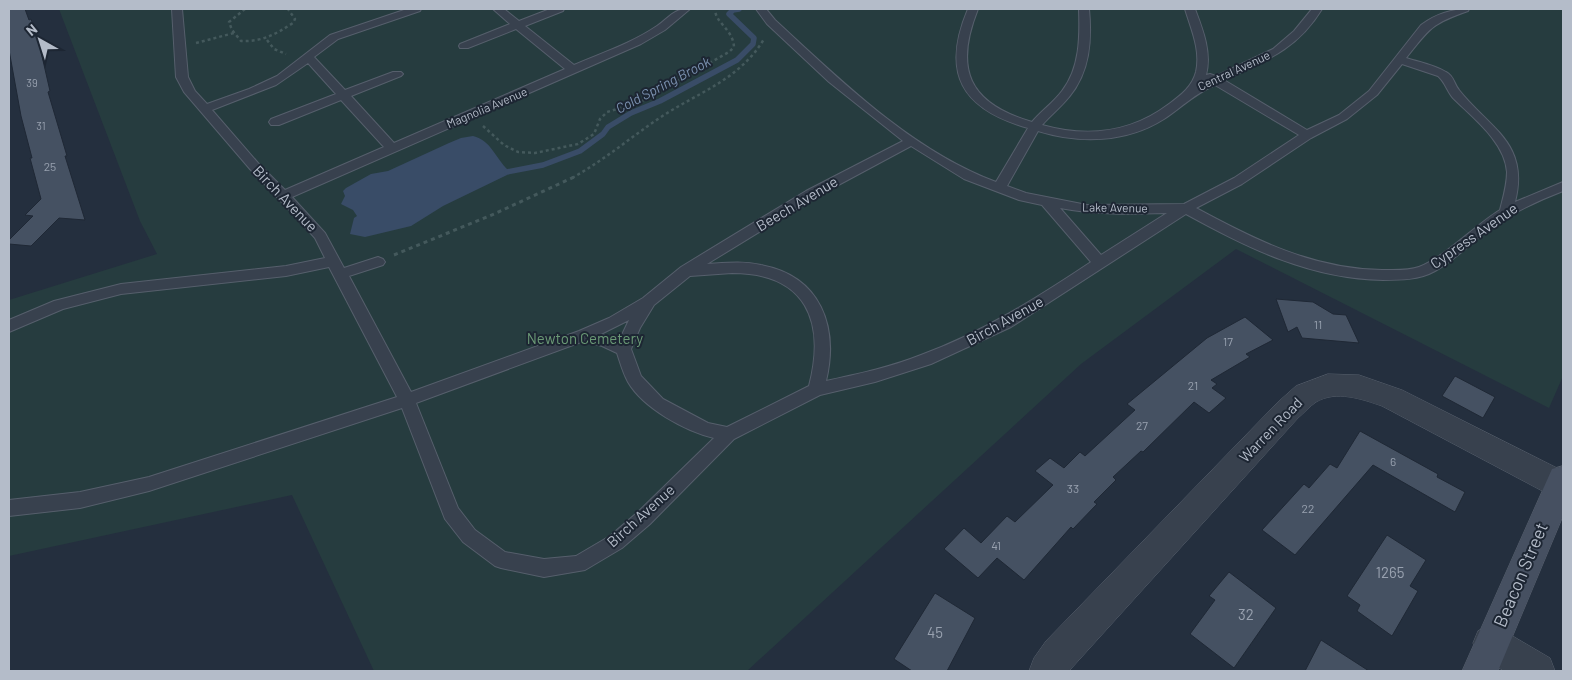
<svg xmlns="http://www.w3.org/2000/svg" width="1572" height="680" font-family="Barlow,sans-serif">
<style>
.green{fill:#263c3f}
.water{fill:#394c67}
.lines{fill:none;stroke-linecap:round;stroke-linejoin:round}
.stream{stroke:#394c67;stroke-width:5.5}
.building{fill:#455162;stroke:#1f2835}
.lane-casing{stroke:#565f6c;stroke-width:2}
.street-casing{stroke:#565f6c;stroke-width:1}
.secondary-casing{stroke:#565f6c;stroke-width:1}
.path-far1{stroke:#44595c;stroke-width:2.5;stroke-dasharray:3 3;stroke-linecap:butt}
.path{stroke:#44595c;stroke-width:3;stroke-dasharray:4 4;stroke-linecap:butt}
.lane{fill:#38414e;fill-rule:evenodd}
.street{fill:#38414e;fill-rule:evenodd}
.secondary{fill:#465061;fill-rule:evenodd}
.labels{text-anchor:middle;stroke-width:4;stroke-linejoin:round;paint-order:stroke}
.far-number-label{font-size:11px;fill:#98a1af}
.far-street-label{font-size:12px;fill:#b4bcc9;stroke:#1d2633}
.number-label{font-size:12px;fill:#98a1af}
.far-water-label{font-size:14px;font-style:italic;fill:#7c92b1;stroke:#1d2633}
.street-label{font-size:15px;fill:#b4bcc9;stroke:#1d2633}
.park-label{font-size:15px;fill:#6b9a76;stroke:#1d2633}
.near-number-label{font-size:15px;fill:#98a1af}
.near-street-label{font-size:18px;fill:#b4bcc9;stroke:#1d2633}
</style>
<rect width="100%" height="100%" fill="#242f3e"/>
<path class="green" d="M59,9h1504v367l-14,32 -313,-159 -155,115 -334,307h-373l-82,-176 -283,61v-256l148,-46 -17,-33z"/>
<path class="water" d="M473,136c18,4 23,23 35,34l-1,5 -64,31 -32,20 -46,11 -15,-3 4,-16 3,-2 -4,-6 -12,-6 4,-8 -2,-5 3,-3 25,-14 17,-3 61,-28 12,-5z"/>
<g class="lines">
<path class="stream" d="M507,172l36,-7 37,-14 23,-17 5,-7 23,-14 29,-12 77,-41 16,-16 1,-6 -25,-24 4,-4 6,-1"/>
</g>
<path class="building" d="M9,9h16l4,11 2,-1 8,24 11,48 -2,1 19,64h-2l20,64 -26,-2 -28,28 -22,-2v-4l24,-24 -8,-1 16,-16 -11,-41h2l-11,-42 -12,-66z
M1276,299l37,3 20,12 13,1 13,28 -57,-5 -5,-11 -9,5z
M1245,317l28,23 -27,14 4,3 -39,23 6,4 -5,4 14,10 -17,15 -15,-11 -51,50 -2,-1 -28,26 3,3 -22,22 3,2 -24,25 -2,-2 -47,53 -27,-22 -19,20 -34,-29 20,-21 17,15 26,-27 8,6 38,-37 -18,-14 15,-13 14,10 16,-16 5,4 50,-46 -8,-6 80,-66z
M1455,376l40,21 -12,21 -41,-22z
M1360,431l78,43 -1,3 28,15 -10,20 -82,-47 -78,90 -33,-25 42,-46 5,4 21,-24 7,4z
M1387,535l39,25 -16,26 8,5 -26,45 -35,-25 3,-6 -13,-9z
M1229,572l47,36 -42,60 -44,-34 25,-34 -6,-4z
M935,593l40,25 -28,53h-35l-18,-12z
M1321,640l48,31h-64z"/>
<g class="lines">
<defs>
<path id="lane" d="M172,9h10l6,68 7,14 12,13 42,-15 28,-13 53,-41 77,-26h14l-1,2 -82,28 -24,18 31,33 48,-18h8l2,2 -2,2 -50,20 43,47 171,-74 -49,-40 -48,19h-8l-1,-2 1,-2 50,-20 -17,-15h11l15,12 31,-12h14l-1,2 -38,15 49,39c28,-12 58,-22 83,-39 13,-9 17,-18 33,-17l-25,21 -24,14 -349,153 33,36 19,35 34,-11 5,2 2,3 -2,3 -34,11 62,116 168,-61 30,-13 34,-20 38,-31 125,-76 97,-50 -74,-59 -62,-58 -11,-15h10l9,11c65,60 137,131 221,162l32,-54c-67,-19 -87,-55 -60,-119h10c-24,60 -10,94 54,113 9,-11 21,-19 30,-31 18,-23 18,-54 17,-82h10c3,31 1,63 -20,88 -8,10 -18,18 -27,28 46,13 90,7 127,-21 12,-9 23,-17 27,-32 5,-22 -5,-43 -11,-63h10c8,21 17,44 11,66l4,-1 6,2 57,-27 21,-18 18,-22h10c-25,41 -57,52 -98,71l83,50 32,-15 30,-24 52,-66c15,-11 30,-16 48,-16l-1,2c-37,13 -38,17 -62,47 13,4 28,7 40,14 8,4 8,12 13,18 31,39 71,53 56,112l48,-20v9c-26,10 -51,22 -74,38 -18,14 -34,31 -54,42 -16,9 -35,9 -52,9 -73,-1 -135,-32 -197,-66l-175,113 -80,37 -56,18 -55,13 -86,44 -84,85 -28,24 -37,22 -41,7 -43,-9 -6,-2 -32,-24 -18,-23 -43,-111 -253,83 -69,17 -71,8v-16l71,-8 69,-15 248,-80 -68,-130 -43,9 -165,18 -58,15 -54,23v-12l45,-19 67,-17 165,-18 39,-8 -10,-20 -17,-19 -48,-50 -66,-77 -8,-15zM308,63l28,31 -65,25 -2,3 2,3h8l62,-25 43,47 -99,43 -27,-27 -46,-53 64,-25zM1402,64l36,12c7,6 9,15 15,22 20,20 52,44 54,74 0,13 -4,26 -7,38 -26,16 -55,47 -81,57 -11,4 -25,3 -37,3 -69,-1 -127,-30 -186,-62l46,-24 69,-46 36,-19 30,-24zM1215,85l84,50 -65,43 -50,26 -97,1 -61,-12 -19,-7 31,-55c42,13 88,12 126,-12 18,-12 30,-25 51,-34zM911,146l53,33 55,21 23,5 49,57c-54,36 -108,70 -170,93 -30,12 -63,19 -95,26 13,-54 -5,-105 -65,-116 -18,-4 -36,-2 -54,-1l109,-67zM1060,208c36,7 70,6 107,5l-66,42zM732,273c74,0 94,48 77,113l-82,41 -19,-4 -45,-24 -22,-23 -10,-27 9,-21 14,-23 36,-29zM629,320l-10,21 -18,-7zM584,341l18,5 15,7c3,9 6,20 11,29 15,26 57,49 86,56l-76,74 -28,24 -34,20 -32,3 -39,-7 -30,-22 -17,-22 -42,-105z"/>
<path id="street" d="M1328,374l31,1 43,15 161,81v27l-13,-3 -168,-89c-20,-7 -46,-16 -66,-4 -6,4 -12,11 -18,16l-229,253h-40l5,-13 12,-17 232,-239 18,-16z
M1491,625l13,6 46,27 5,13h-51l-26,-16 -5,-12 5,-12z"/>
<path id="secondary" d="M1563,466v50l-65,155h-36l90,-202z"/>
</defs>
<use href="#lane" class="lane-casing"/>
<use href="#street" class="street-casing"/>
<use href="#secondary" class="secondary-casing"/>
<path class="path-far1" d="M245,9l-16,13 3,8 9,11c21,1 35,-7 52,-18l2,-4 -7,-10
M267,40l7,9 12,5
M196,43l38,-10
M483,126l21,19 14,7 17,1 43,-9 16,-10 6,-15 7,-7 33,-10 89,-50 5,-5c-1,-18 -19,-24 -19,-38
M572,178c34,-19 60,-42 92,-63 36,-23 77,-37 100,-76"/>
<path class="path" d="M394,255l100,-41 80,-37"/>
<use href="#lane" class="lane"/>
<use href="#street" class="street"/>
<use href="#secondary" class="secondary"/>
</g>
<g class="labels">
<g class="far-number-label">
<text x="32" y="87">39</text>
<text x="41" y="130">31</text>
</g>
<g class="far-street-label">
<text transform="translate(1234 71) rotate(-25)" y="4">Central Avenue</text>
<text transform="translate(487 108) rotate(-23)" y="4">Magnolia Avenue</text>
<text transform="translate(1115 208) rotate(1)" y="4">Lake Avenue</text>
</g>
<g class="number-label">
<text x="50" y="171">25</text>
<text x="1318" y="329">11</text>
<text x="1228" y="346">17</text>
<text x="1193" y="390">21</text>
<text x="1142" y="430">27</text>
<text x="1393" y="466">6</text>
<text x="1073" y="493">33</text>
<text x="1308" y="513">22</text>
<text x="996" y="550">41</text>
</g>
<g class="far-water-label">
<text transform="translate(663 85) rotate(-28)" y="5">Cold Spring Brook</text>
</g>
<g class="street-label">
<text transform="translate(285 199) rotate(46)" y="5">Birch Avenue</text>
<text transform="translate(797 204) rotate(-31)" y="5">Beech Avenue</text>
<text transform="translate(1474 236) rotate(-35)" y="5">Cypress Avenue</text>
<text transform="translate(1005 321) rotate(-29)" y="5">Birch Avenue</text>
<text transform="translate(1271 430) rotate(-46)" y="5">Warren Road</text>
<text transform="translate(641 516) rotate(-42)" y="5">Birch Avenue</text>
</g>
<g class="park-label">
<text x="585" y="344">Newton Cemetery</text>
</g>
<g class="near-number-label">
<text x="1390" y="578">1265</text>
<text x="1246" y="620">32</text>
<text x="935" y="638">45</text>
</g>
<g class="near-street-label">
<text transform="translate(1521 575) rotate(-67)" y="6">Beacon Street</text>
</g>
</g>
<rect width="1572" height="680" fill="none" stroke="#b4bcc9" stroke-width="20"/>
<g transform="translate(40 40) rotate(321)" stroke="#1d2633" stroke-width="4" paint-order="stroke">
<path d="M0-4L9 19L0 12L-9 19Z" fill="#b4bcc9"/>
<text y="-8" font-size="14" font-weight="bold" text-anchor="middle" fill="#b4bcc9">N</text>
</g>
</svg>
